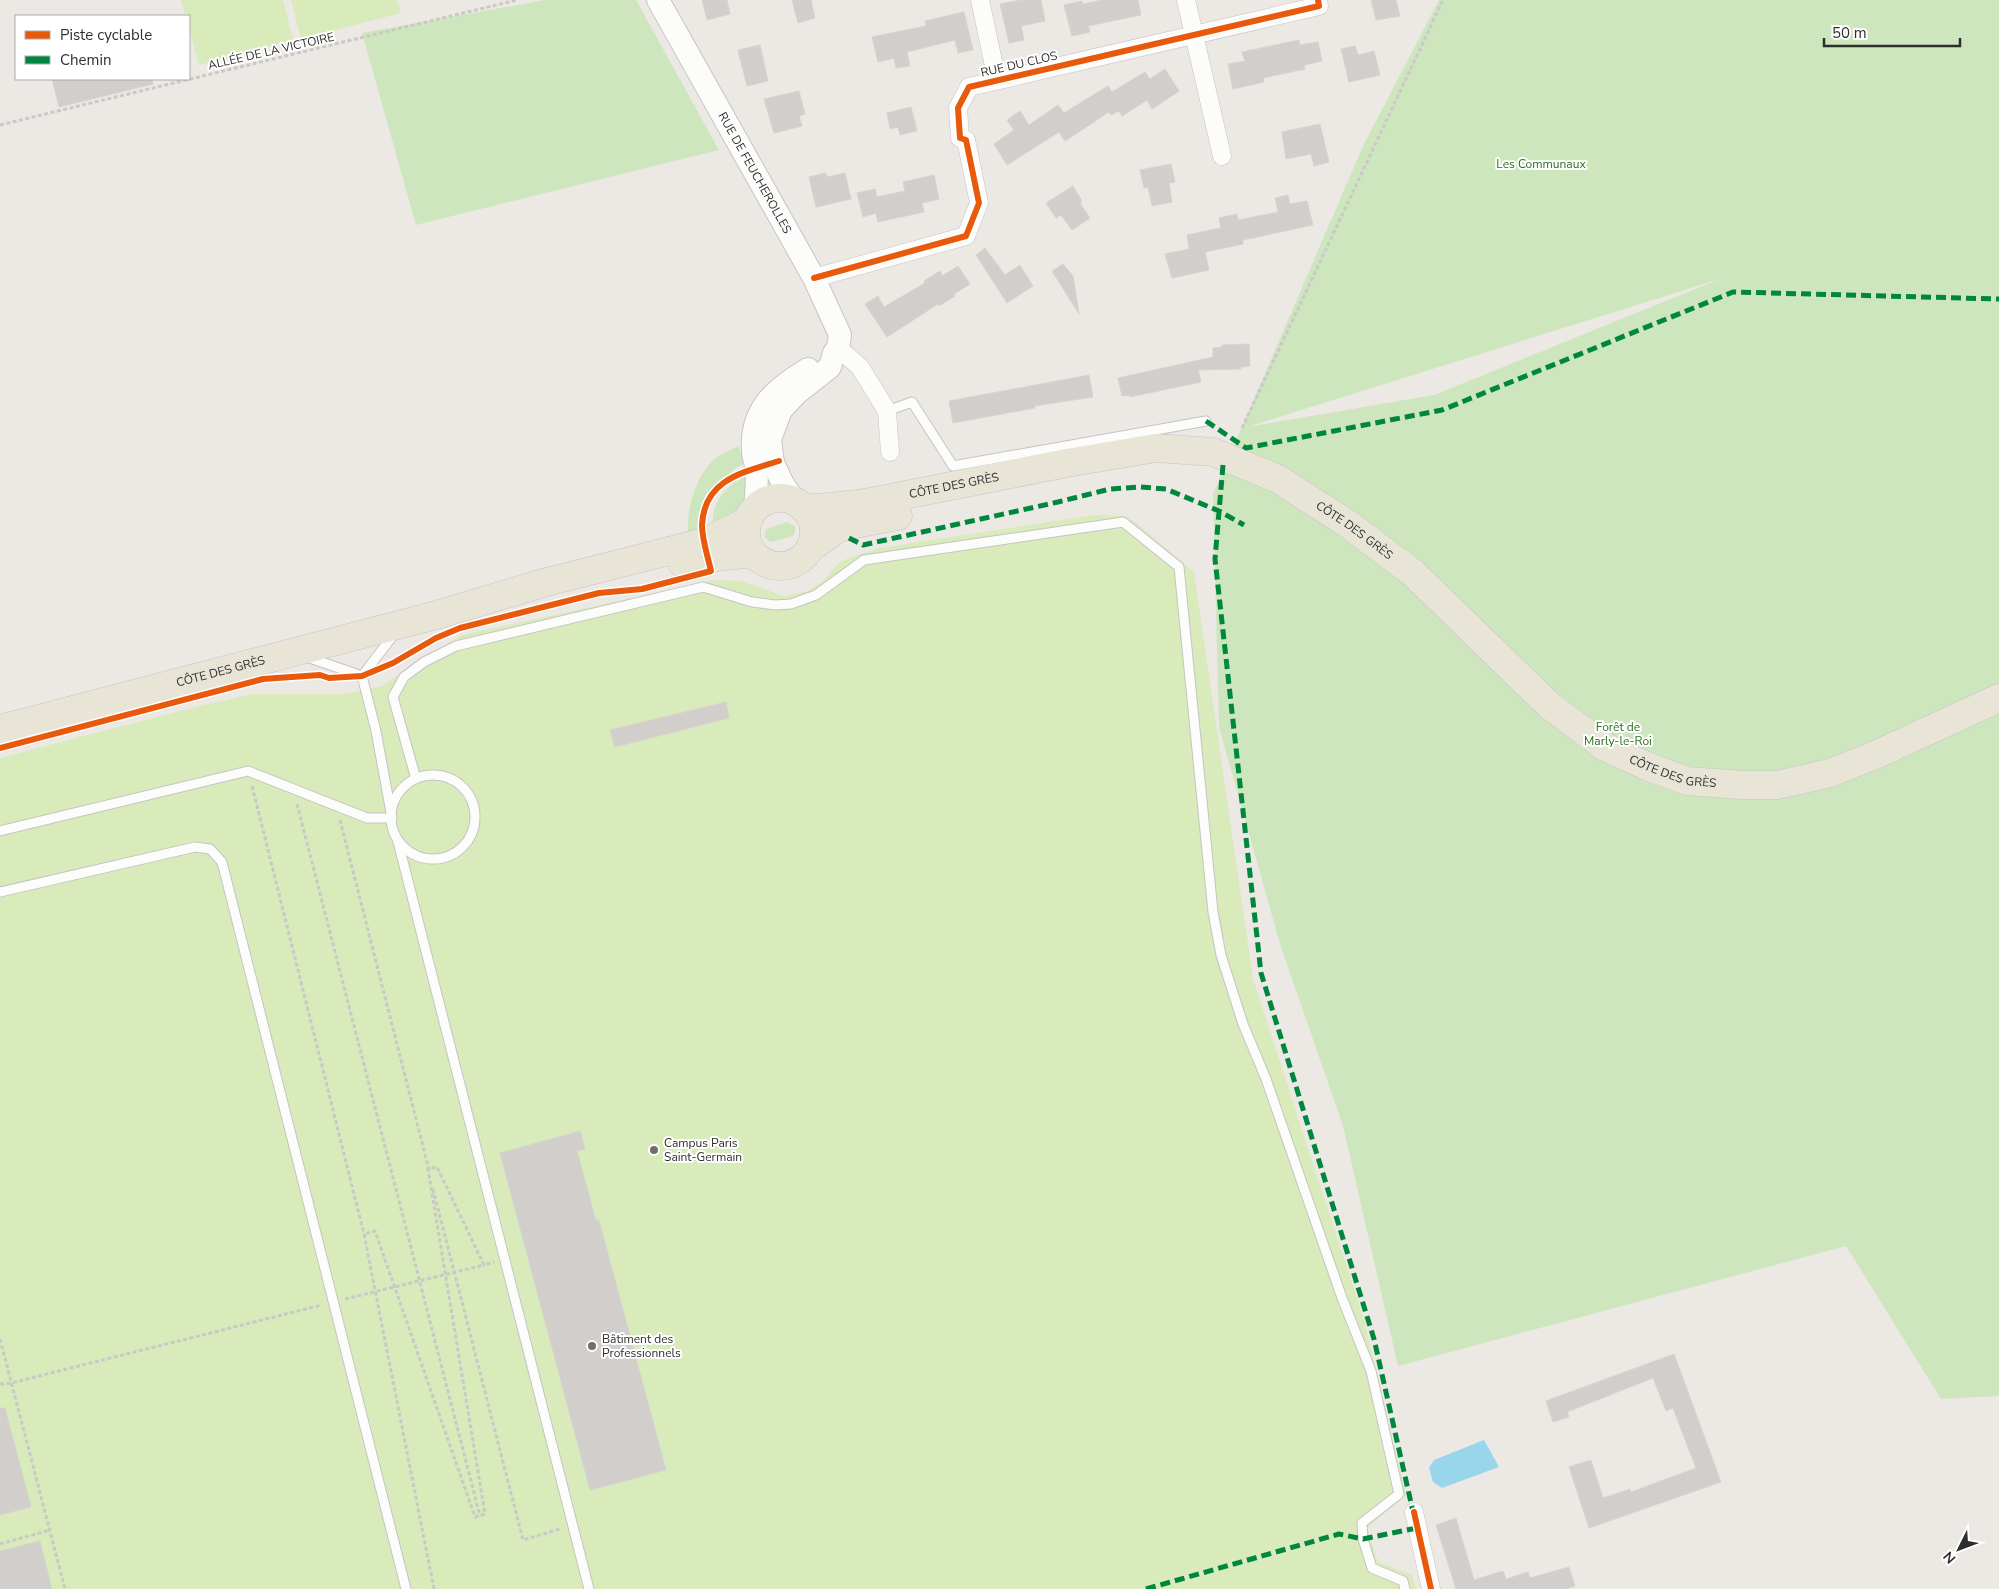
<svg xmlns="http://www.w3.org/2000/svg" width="1999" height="1589" font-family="'Nunito Sans',sans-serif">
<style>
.green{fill:#cee6be;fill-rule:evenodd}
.pitch{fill:#d9eabb}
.water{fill:#99d6ec}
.building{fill:#d1cecb;stroke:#d7d4d0}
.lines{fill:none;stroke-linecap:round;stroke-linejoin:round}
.service-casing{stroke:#c5c4c5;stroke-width:11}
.minor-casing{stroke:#c5c4c5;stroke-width:19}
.tertiary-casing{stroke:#c5c4c5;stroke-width:24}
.primary-casing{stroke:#c6c5c4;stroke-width:29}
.path{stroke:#c9c9c8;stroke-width:3;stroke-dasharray:4 2.5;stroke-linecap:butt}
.service{stroke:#fcfcfb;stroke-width:9}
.minor{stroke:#fcfcfb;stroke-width:18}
.tertiary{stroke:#fcfcfb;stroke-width:22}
.primary{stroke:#e8e4d6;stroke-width:28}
.quiet{stroke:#00873e;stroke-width:5;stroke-dasharray:10 5;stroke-linecap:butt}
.cycleway-casing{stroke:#fff;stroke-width:9}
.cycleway{stroke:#e8590c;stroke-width:6}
.poi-dot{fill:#706f6e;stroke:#fff;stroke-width:2}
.labels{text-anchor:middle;stroke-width:4;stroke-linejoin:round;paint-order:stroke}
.street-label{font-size:12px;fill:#2e2e2e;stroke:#fff}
.park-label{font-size:12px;fill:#2c6e1b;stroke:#fff}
.poi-label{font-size:12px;fill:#2e2e2e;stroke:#fff;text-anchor:start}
</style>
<rect width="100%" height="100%" fill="#ece8e4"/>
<path class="green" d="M545,0h91l83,150 -303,75 -54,-192z
M1439,0h560v1396l-58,3 -95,-153 -448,120 -55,-240 -63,-182 -61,-217 -6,-233 150,-348zM1720,279l-286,116 -187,32z
M738,446l7,17c-27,14 -50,41 -46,74l-10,2c-5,-25 7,-66 28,-82 6,-4 15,-7 21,-11z
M751,474l-6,34 -32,18c-2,-26 15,-43 38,-52z
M787,522l8,4v6l-2,4 -23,6 -5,-4v-5l2,-4z"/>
<path class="pitch" d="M181,0h102l10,40 -94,25 -10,-37v-12h-4z
M291,0h106l4,13 -100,26z
M1095,515l27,1 13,6 59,50 59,407 111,341 42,175 -39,33 11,34 34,13 4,14h-1416v-831l199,-52 54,-12h92l37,-8 20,-14 60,-37 253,-55 26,1 43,15 24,-5 17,-12 16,-18 38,-13z"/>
<path class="water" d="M1484,1440l15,27 -57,21 -9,-6 -4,-14 5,-8z"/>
<path class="building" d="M702,0h25l3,14 -23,6z
M792,0h19l4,18 -17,5z
M1021,0h20l4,21 -24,5 3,14 -15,3 -9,-39z
M1102,0h36l3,15 -53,11 2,6 -18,4 -8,-31 18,-4 1,3z
M1371,0h25l4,16 -24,4z
M964,12l9,38 -15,3 -3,-13 -48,12 3,14 -14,2 -2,-10 -16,4 -6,-25 54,-11 -1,-5z
M1299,40l1,5 18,-3 4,19 -18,4 1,4 -42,9 1,4 -31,7 -5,-25 17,-3 -3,-9z
M760,45l8,36 -21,5 -9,-36z
M1355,46l3,9 16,-4 6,24 -31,7 -8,-33z
M1165,69l14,22 -27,18 -5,-9 -25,16 -3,-5 -8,4 -2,-3 -44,29 -6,-9 -52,33 -13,-21 20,-14 -7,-10 13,-9 9,14 29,-20 6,8 44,-27 4,6 33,-20 5,7z
M52,79h100l1,5 -94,23z
M799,91l6,23 -6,2 3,10 -28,7 -10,-34z
M911,107l6,24 -17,4 -2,-8 -8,2 -3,-16z
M1320,124l9,38 -15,4 -3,-12 -25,5 -4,-27z
M1171,164l4,18 -6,1 3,19 -20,4 -4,-19 -4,1 -4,-18z
M826,173l1,4 18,-4 6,26 -35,8 -7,-30z
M934,175l5,24 -17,4 2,9 -46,10 -2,-9 -13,4 -6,-24 18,-4 2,8 28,-6 -2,-9z
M1073,186l9,15 -2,2 10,15 -18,12 -11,-15 -5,3 -10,-15z
M1288,195l2,9 17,-3 6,24 -70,15v4l-38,8 4,18 -37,8 -7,-24 24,-5 -2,-14 34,-7 -2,-10 18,-4 1,6 40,-8 -3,-14z
M985,248l20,27 15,-10 13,21 -26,17 -31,-48z
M1063,264l10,12 6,38 -27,-43z
M958,266l12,18 -16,10 1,2 -16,10 -1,-2 -51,33 -22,-33 13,-8 6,11 41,-24 -1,-2 16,-10 2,5z
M1249,344l1,22 -9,1v2l-43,1 3,12 -71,15 -1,-2 -7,1 -4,-18 95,-21v-9l9,-1v-2z
M1089,375l4,22 -59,9 1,2 -82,15 -4,-22z
M726,702l3,16 -114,29 -5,-17z
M580,1131l5,18 -8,2 19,70 3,-1 67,250 -76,20 -90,-337z
M1674,1354l47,128 -132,46 -20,-61 22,-7 12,38 27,-9 1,3 65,-24 -23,-60 -7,3 -13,-33 -86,34 2,5 -16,5 -7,-21z
M0,1408h5l26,99 -31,8z
M1456,1518l18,62 29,-9 3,8 22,-7 2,6 39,-11 6,19 -9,3h-110l-20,-64z
M40,1541l12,48h-52v-38z"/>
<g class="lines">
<defs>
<path id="service" d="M887,411l25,-9 41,64 253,-45
M307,657l55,19 33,-43
M391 817a42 42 0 1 1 84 0a42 42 0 1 1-84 0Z
M416,779l-23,-82 11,-20 20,-15 32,-16 247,-59 49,15 23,3 16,-1 25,-9 48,-35 259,-38 56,45 34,345 8,43 22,69 23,55 76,219 29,73 28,123 -37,29 1,16 9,29 31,13 2,8
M0,831l248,-60 119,47h25l-16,-87 -14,-55
M397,838l192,751
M0,892l195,-45 15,2 12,13 184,727"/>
<path id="minor" d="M980,0l17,80
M1186,0l36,156
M814,278l152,-42 13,-33 -13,-63 -6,-2 -2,-30 11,-21 350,-81 -1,-6
M838,348l22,19 27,44 3,41
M1414,1512l17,77"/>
<g id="tertiary">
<path id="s1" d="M658,0l156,278 26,57 -2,13 -4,5 -4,14 -33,26 -16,17 -11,29 3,24 10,21 13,19"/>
<path d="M755,509c1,-14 3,-28 1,-43 -1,-5 -3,-10 -3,-15 -3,-42 23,-63 55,-82"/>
</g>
<g id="primary">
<circle cx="780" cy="532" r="34"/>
<path id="s2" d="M802,507l18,1 45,-5 202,-40 89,-15 57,4 65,27 70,45 65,49 136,132 56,42 44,20 38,14 55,4h35l53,-12 43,-17 126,-58"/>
<path d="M810,548l30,-21 58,-11"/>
<path d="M682,563l26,-5 45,-5"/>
<path id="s3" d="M0,729l440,-115 103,-31 161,-41 44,-21"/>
</g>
</defs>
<use href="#service" class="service-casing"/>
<use href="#minor" class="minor-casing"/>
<use href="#tertiary" class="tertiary-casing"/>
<use href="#primary" class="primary-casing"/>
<path class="path" d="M0,125l517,-125
M1242,428l201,-428
M252,786l112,448
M297,804l183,712
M340,820l89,350
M433,1189l90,351 37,-11
M345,1299l139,-34
M0,1339l65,250
M0,1384l11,-1 311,-78
M0,1544l50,-14
M434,1589l-70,-355 11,-3 100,286 10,-3 -57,-345 9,-2 47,98 10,-3"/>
<use href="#service" class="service"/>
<use href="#minor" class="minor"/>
<use href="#tertiary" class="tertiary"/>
<use href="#primary" class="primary"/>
<path class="quiet" d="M1206,421l40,27 196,-38 291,-118 266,7
M1223,465l-8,94 46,414 113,366 40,177
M849,538l14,7 195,-43 52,-13 30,-2 26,2 53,22 25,14
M1146,1589l193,-55 24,5 54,-11"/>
<defs>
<path id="cycleway" d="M814,278l152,-42 13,-33 -13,-63 -6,-2 -2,-30 11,-21 350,-81 -1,-6
M0,748l263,-69 57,-4 9,3 33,-2 31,-13 43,-25 24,-10 139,-35 43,-4 69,-18c-3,-14 -9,-31 -9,-46 2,-46 42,-53 77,-64
M1414,1512l17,77"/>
</defs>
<use href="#cycleway" class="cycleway-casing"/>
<use href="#cycleway" class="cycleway"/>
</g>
<g class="poi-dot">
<circle cx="654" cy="1150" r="5"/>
<circle cx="592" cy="1346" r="5"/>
</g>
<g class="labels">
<g class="street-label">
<text transform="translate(271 51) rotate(-13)" y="4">ALLÉE DE LA VICTOIRE</text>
<text transform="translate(1019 64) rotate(-13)" y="4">RUE DU CLOS</text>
<text dy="4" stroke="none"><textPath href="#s1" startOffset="198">RUE DE FEUCHEROLLES</textPath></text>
<text dy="4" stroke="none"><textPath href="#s2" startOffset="154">CÔTE DES GRÈS</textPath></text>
<text dy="4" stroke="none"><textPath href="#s2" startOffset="579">CÔTE DES GRÈS</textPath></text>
<text dy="4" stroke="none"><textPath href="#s3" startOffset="228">CÔTE DES GRÈS</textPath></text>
<text dy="4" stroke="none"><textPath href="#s2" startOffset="984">CÔTE DES GRÈS</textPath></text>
</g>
<g class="park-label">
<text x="1541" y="168">Les Communaux</text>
<text x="1618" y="731">Forêt de<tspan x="1618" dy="14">Marly-le-Roi</tspan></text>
</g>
<g class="poi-label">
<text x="664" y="1147">Campus Paris<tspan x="664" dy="14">Saint-Germain</tspan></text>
<text x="602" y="1343">Bâtiment des<tspan x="602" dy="14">Professionnels</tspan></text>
</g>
</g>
<rect x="15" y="15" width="175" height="65" fill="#ffffff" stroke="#ababab"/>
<rect x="25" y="31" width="25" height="8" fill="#e8590c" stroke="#ababab"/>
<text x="60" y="40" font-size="15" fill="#2e2e2e">Piste cyclable</text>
<rect x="25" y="56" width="25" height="8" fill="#00873e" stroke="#ababab"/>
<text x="60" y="65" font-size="15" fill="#2e2e2e">Chemin</text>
<g transform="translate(1959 1549) rotate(228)" stroke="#ffffff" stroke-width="4" paint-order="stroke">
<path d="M0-4L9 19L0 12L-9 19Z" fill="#2e2e2e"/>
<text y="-8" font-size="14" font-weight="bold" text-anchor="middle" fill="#2e2e2e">N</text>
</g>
<path d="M1824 38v8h136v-8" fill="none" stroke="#2e2e2e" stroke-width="2.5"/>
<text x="1832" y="38" font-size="15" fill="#2e2e2e" stroke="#ffffff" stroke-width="4" paint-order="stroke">50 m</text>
</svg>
